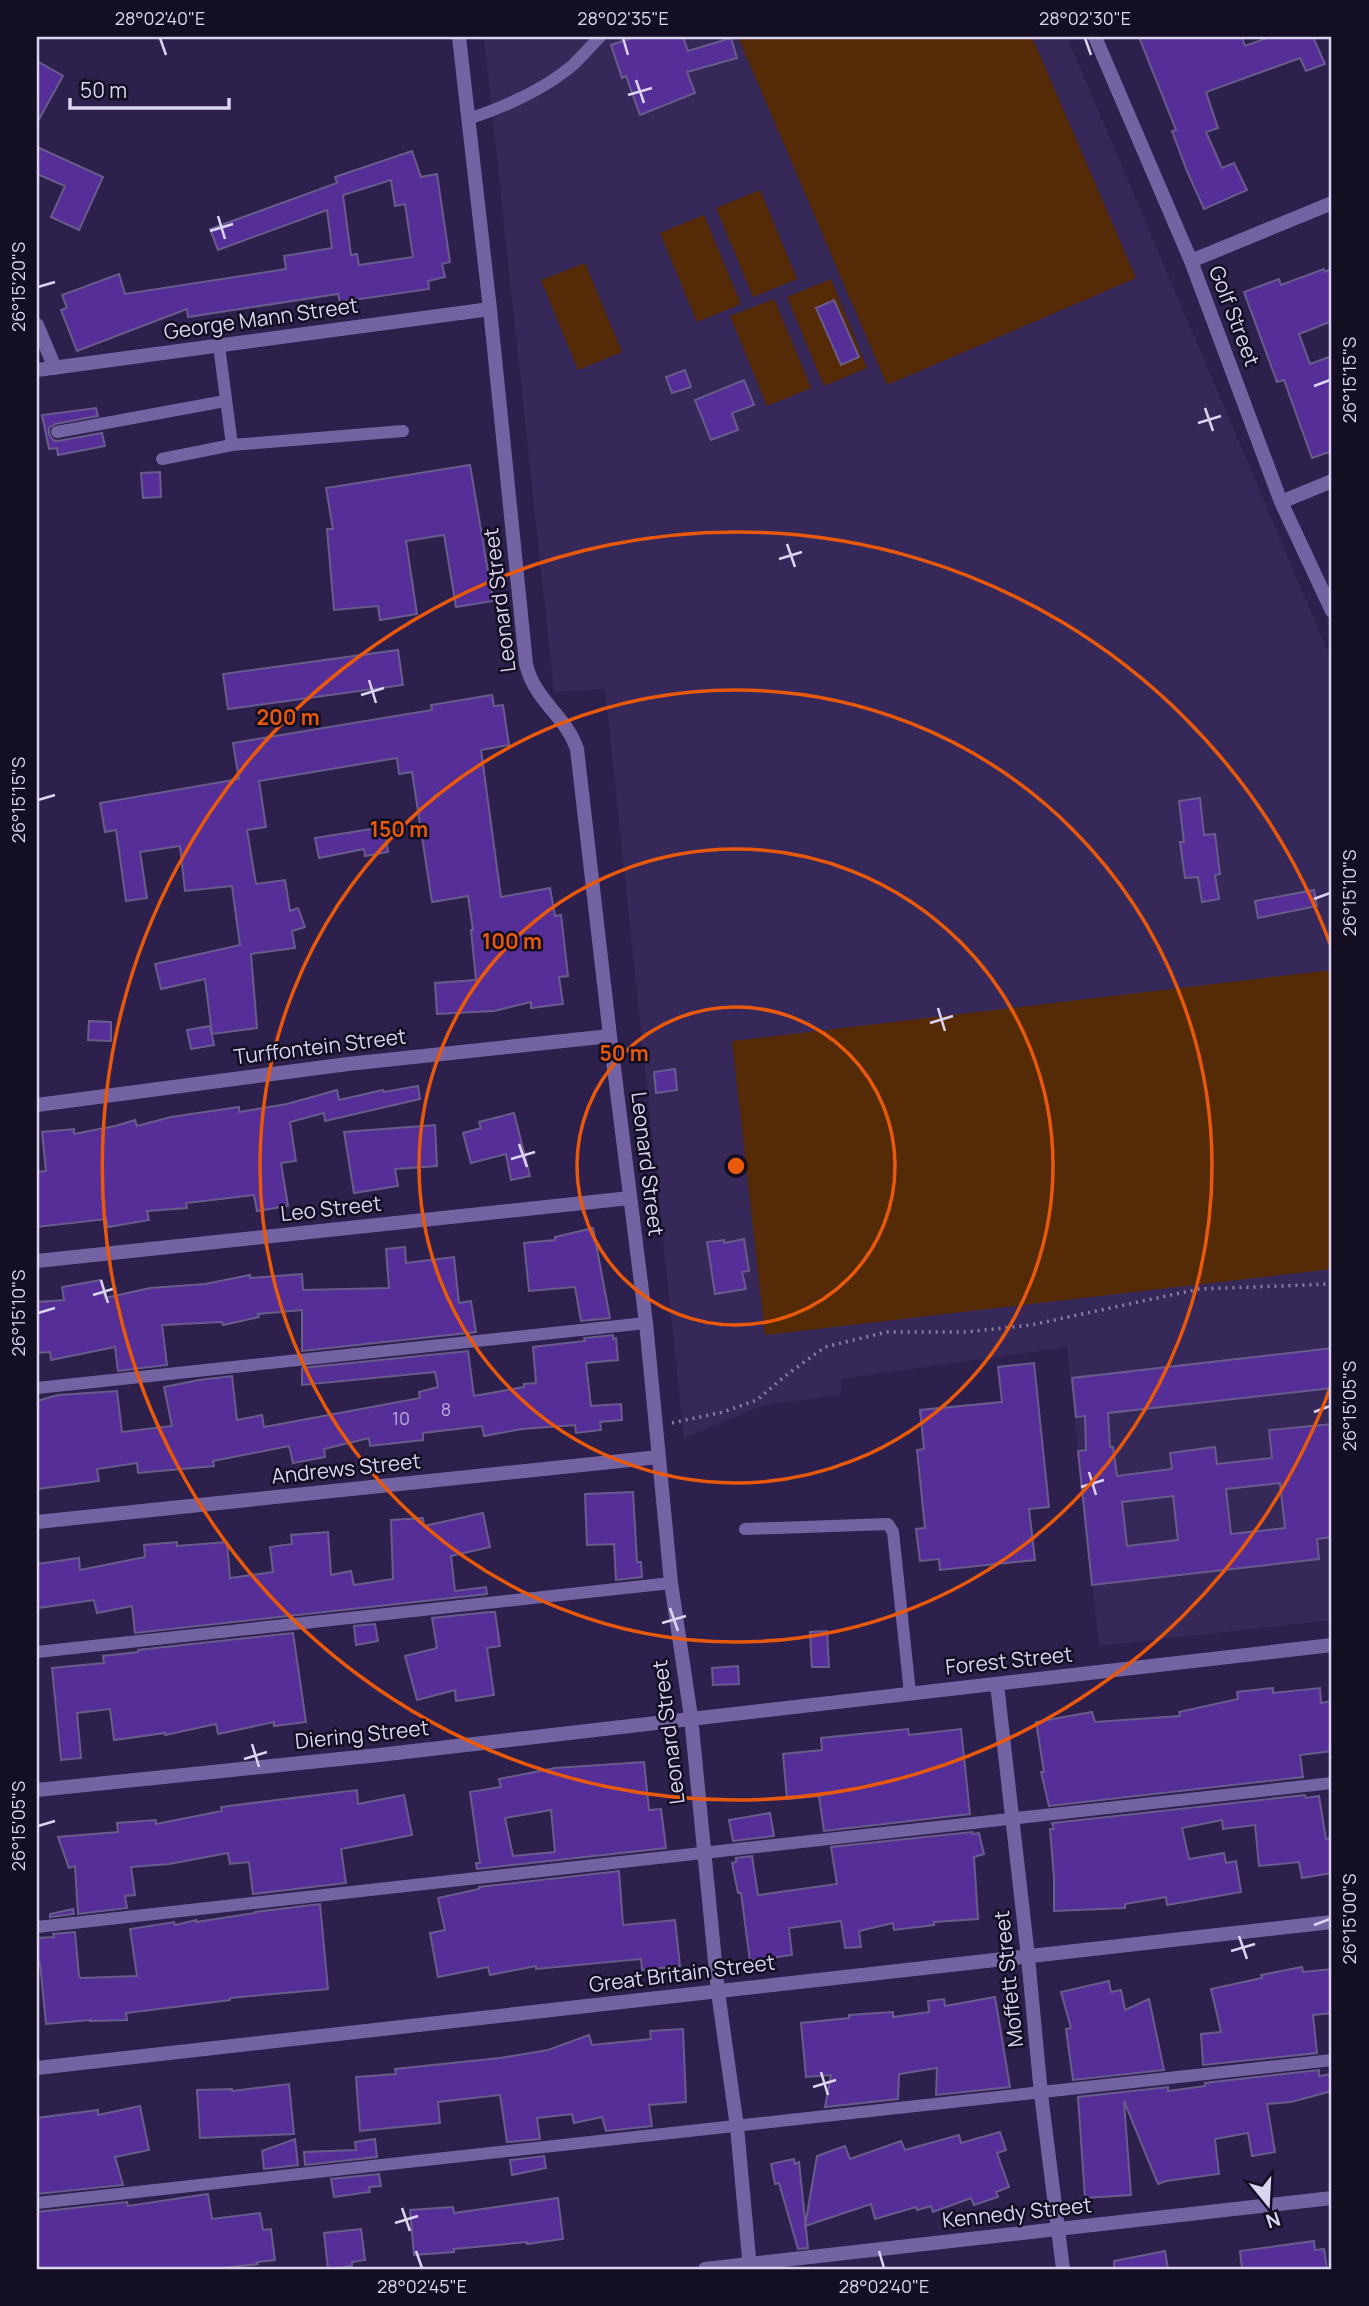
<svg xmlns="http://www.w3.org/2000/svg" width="1369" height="2306" font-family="Manrope,sans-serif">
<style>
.built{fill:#37285a}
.green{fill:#552a06}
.building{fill:#552f97;stroke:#685c8d;stroke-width:2;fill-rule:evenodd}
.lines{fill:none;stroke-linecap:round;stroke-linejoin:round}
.path{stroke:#8980a3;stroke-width:3.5;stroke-dasharray:2 5;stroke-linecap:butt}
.service{stroke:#7463a3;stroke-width:12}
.minor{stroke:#7463a3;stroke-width:14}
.ticks{fill:none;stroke:#dad4f0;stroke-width:2.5}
.ring{fill:none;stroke:#e8590c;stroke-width:3.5}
.labels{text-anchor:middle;stroke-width:5;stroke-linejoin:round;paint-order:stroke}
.number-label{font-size:18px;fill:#b9abda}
.street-label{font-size:21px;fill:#dad4f0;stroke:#140e22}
.centre{fill:#e8590c;stroke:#140e22;stroke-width:3.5}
.ring-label{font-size:21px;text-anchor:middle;font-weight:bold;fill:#e8590c;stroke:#140e22;stroke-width:5;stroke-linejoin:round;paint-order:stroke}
.neatline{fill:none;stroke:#dad4f0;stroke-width:2.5}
.ticks-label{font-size:18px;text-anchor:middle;fill:#dad4f0}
</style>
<rect width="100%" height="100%" fill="#2d204c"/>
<path class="built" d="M484,37h583l265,624v959l-233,26 -32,-299 -226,32v16l-77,10 -80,33 -79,-749 -51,3z"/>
<path class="green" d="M738,37h294l104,241 -249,107z
M760,190l37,89 -44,18 -37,-89z
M704,215l37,89 -44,18 -37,-89z
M585,263l37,89 -44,18 -37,-90z
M831,279l36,89 -43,18 -37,-89z
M774,299l37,89 -44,18 -37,-90z
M1332,970v299l-567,66 -33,-294z"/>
<path class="building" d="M635,37h48l5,14 43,-13 6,20 -50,14 8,21 -55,22 -14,-39 -4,2 -11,-33z
M1139,37h103l3,9 25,-9h43l12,27 -19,7 -6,-13 -94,34 12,36 -12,4 16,36 12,-5 13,27 -43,19 -17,-38 -15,-40 4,-1z
M37,61l26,15 -26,47z
M37,147l66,30 -24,53 -28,-13 14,-31 -28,-12z
M412,151l9,26 16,-3 13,88 -8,2 3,13 -17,4 1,8 -89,13 -2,-8 -150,23 -1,-8 -110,42 -16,-41 6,-2 -5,-13 57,-21 6,20 161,-25 -2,-13 48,-8 -5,-38 -109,40 -8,-21 127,-46 -2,-6zM391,180l4,26 10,-2 8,53 -54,8 -2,-11 -6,1 -8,-60z
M1332,268v53l-33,13 11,30 22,-8v95l-20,7 -28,-78 -7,2 -33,-90 35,-13 2,6 43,-16 1,3z
M834,300l25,57 -18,8 -25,-57z
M685,370l6,17 -19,6 -6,-16z
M744,380l10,25 -22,8 6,17 -27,10 -16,-40z
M96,408l2,8 -43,8 -6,4v6l4,6 5,1 44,-8 3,13 -47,9 -1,-7 -8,1 -7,-34z
M470,465l23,136 -37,6 -12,-72 -38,6 11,73 -37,6 -2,-14 -44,4 -7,-81h6l-7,-41z
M160,472l1,25 -18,1 -2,-25z
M398,650l5,35 -175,24 -5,-35z
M492,695l2,11 9,-1 6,40 -28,5 20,147 49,-9 5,28 6,-1 7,61 -9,1 4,27 -32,4v-6l-37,9 -57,3 -2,-31 41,-3 -5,-50h2l-5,-34 -36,6 -20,-130 -13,2 -2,-16 -138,23 7,46 -19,3 9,54 29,-4 5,31 8,-3 7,19 -13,4 3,17 -44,6 6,74 -45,6 -7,-55 -44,10 -6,-25 85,-19 -8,-59 -47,5 -5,-45 -40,6 7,46 -21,3 -10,-71 -11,2 -5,-29 139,-24 -6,-36 199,-33 -1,-5z
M1200,798l4,37 11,-1 5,40 -5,1 4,24 -17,3 -4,-25 -13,1 -5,-36h4l-5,-41z
M384,827l4,25 -23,4 -1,-7 -45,9 -4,-20z
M1314,890l3,16 -59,12 -3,-17z
M89,1021l22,1v19l-23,-1z
M210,1026l4,19 -23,4 -4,-19z
M675,1069l2,21 -21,3 -2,-21z
M418,1086l2,13 -95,22 -1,-8 -34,9 6,39 -15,2 7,43 -31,5 -3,-16 -68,8 1,5 -40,3 2,9 -41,7 -2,-8 -69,8v-55l9,-1 -4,-39 32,-3v5l41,-8 20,-6 2,6 34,-9 68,-10v5l48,-8 50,-14 2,10 44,-10 1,2z
M514,1113l16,63 -19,4 -5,-26 -35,9 -8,-30 18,-5 -2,-6z
M435,1125l2,41 -42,3 3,17 -44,7 -10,-61z
M593,1228l17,90 -29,3 -6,-34 -46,4 -5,-48 31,-3v-3z
M744,1239l5,32 -7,1 4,17 -31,5 -8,-52 17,-2v3z
M405,1247l1,16 48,-6 5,46 12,-2 5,31 -174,19v-41l-44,4 1,3 -36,8 -1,-3 -60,3 5,40 -49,6 -3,-24 -64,13 -1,-8 -13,1v-51l27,-2 -2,-13 39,-7 4,18 45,-10 55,-4 45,-9v3l52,-4 1,16 86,-2 -3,-39z
M613,1335v4l3,-1 2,22 -32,3 5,43 30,-2 1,16 -22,2 1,8 -25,3 -1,-8 -53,4 -38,7 -2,-10 -59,7v7l-53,6 -1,-8 -45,11 1,8 -32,6 -4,-17 -76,15 1,5 -76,7 -1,-10 -40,6 2,12 -62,8v-88l21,-6 59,-4 5,41 50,-6 -8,-39 35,-7 33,-4 5,44 25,-5 2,12 156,-29 -1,-6 19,-5 -3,-15 -133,13v-17l166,-17 6,45 50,-9v-3l12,-1 -3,-36 52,-6 -1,-3z
M1332,1348v40l-224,25 2,34h3l4,29 55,-7 -2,-16 45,-6 2,17 55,-6 -3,-28 63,-6v113l-15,2 2,20 -227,26 -14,-134 8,-1 -1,-34 -9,1 -4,-39zM1280,1483l5,45 -54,6 -5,-45zM1173,1496l5,44 -51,6 -5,-44z
M1034,1363l15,144 -20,2 6,51 -95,10 -1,-11 -19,2 -4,-32 9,-1 -8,-78 7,-1 -4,-39 82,-8 -4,-35z
M633,1492l4,70h4l1,15 -26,3 -2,-36 -27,1 -2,-51z
M483,1513l7,34 -39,9 4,35 31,-4 1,7 -352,39 -3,-27 -35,7 -3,-13 -56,8 -1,-44 42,-6 1,12 65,-13 -1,-12 33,-3v4l50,-4 3,36 43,-6 -3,-25 22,-3 -1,-9 37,-3 3,43 20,-4 3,14 39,-6 -2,-59 32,-2 1,8z
M490,1612h5l5,34 -13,2 7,47 -38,6 -1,-11 -38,10 -12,-44 32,-8 -5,-30z
M375,1624l3,17 -22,4 -2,-19z
M827,1631l2,36h-17l-2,-35z
M293,1633l13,89 -32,4v-4l-56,12 -2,-10 -51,11v-2l-51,7 -4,-31 -33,4 4,45 -20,2 -9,-92 52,-5 -1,-7 35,-4v-2z
M738,1666l1,18 -26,1 -1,-17z
M1273,1688v5l47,-5 1,15 11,-2v50l-32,4 3,22 -254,29 -8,-34h3l-8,-50 56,-10 3,10 85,-6 -1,-4 59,-13 -1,-7z
M908,1729l1,6 52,-6 9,85 -146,17 -5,-35 -32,3 -4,-45 39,-4 -1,-12z
M644,1762l5,48 12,-1 5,39 -189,21 -1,-6h4l-10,-71 31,-5 -2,-8 56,-11zM551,1810l4,42 -42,4 -8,-38z
M357,1790l1,14 46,-9 8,40 -71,14 5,34 -93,11 -4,-32 -19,2 -2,-11 -59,11 -38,3 4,28 -10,1 2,12 -49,6 -3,-48 -6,2 -11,-31 60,-5 -1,-9 39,-3v4l66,-13 -1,-4z
M1305,1795l1,3 13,-2 7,43 6,-1v35l-30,5 -3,-16 -40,4 -4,-41 -32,4 -1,-9 -40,8 7,31 35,-6 2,10 10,-2 5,31 -74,13 -1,-8 -41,7v4l-71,3v-33l-4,-49h4l-2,-6z
M770,1813l4,23 -41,5 -4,-21z
M972,1832v2l7,-1 5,21 -10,3 4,62 -44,3v3l-40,5 -1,-7 -34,8 2,16 -16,1 -4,-27 -52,7 3,27 -42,6 -9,-68h-3l-6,-30 4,-1v-4l16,-2 6,39 79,-11 -6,-37z
M619,1871l4,54 52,-5 5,46 -38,4 -1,-11 -105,10v-3l-46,9 -2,-8 -50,10 -8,-44 15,-3 -7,-32 41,-9v-2z
M320,1904l8,85 -98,9v2l-104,13 1,7 -37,1v-1l-44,4 -6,-61h-3v-25l17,-1 -1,-3 22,-2 4,44 2,2 56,-2 -7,-47 44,-7 1,3 21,-5v2l59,-9v-1z
M73,1909l1,5 -24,3v-3z
M1302,1967l1,5 29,-3v44l-19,2 4,38 -114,12 -2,-31 20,-2 -10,-43 51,-11 -1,-3z
M1109,1981l2,11 10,-2 4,20 24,-11 15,71 -91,10 -7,-51 5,-1 -10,-36z
M995,1997l15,90 -74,8 1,-27 -38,6 -1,25 -73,8 6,-32 -25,2 -5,-54 48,-5v-3l44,-3v5l36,-5 -1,-11 16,-2 1,7z
M683,2029l3,73 -37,3 3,21 -46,5 -4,-14 -28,6 -2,-9 -35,4 3,21 -33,3 -7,-47 -62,7 2,21 -80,8 -4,-54 40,-3 -1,-5 105,-11 48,-8 41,-15 3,10 59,-6 -1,-8z
M1319,2070v6l13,-2v17l-41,11 -24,2 8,48 -23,4 -4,-23 -33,6 4,35 -53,7 -8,3 -34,-83 7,94 -46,3 -7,-101 90,-10v4l37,-5v-3z
M289,2084l5,50 -94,4 -3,-48 35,-1v2z
M140,2106l9,44 -34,7 8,28 -86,9v-76l61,-8v5z
M1000,2132l6,18 -9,3 12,34 -13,5 2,5 -24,8 -3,-7 -38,14 -2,-6 -14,4 -1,-3 -41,12 -4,-15 -66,22 12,-70 28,-10 5,13 51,-18 4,9 54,-15 2,8z
M295,2139l3,26 -34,4 -2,-18z
M375,2139l2,18 -72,8 -1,-13 52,-2 -1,-8z
M544,2156l2,12 -34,7 -2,-15z
M794,2159l1,5 4,-2 9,86 -10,1 -19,-66 -4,1 -4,-20z
M379,2174l2,12 -12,1 1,5 -36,5 -3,-18z
M208,2194l4,25 48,-6 3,17 8,-1 4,31 -18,2 1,2 -44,5h-177v-57l90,-10 1,4z
M558,2198l5,41 -36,5v-2l-73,7v3l-40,3 -4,-45 43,-3 1,6z
M361,2229l4,31 -13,2v4l-24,3 -4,-36z
M1314,2241l1,9 9,-1 3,20h-85l-2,-18z
M1165,2251l3,18h-54v-8z"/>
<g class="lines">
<path class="path" d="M672,1423l51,-11 34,-12 28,-24 40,-29 62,-15h79l65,-7 168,-36 133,-5"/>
<path class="service" d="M468,119c37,-12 75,-29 105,-54 9,-9 18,-19 27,-28
M219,346l13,99 171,-14
M57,432l168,-31
M162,459l70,-14
M37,1388l609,-65
M745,1529l143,-5 5,8 17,161
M37,1652l634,-69
M37,1927l1295,-144
M37,2203l1295,-143"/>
<path class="minor" d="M459,37l31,272 36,355c9,38 39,50 51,85l33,287 36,287 25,260 20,134 27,275 19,135 13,142
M1095,37l96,224 90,241 51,109
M1191,261l141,-58
M37,325l18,43
M37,370l453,-61
M1281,502l51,-21
M37,1105l311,-41 262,-28
M37,1261l593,-63
M37,1522l622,-65
M997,1684l31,273 13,137 22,175
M37,1790l342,-35 953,-110
M37,2068l1295,-146
M705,2269l627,-71"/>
</g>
<path class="ticks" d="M160,38l6,17M623,38l5,17M1085,38l6,17M636,80l8,23M628,95l24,-7M218,216l7,23M210,231l23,-7M38,287l17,-5M1314,386l16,-6M1205,408l8,23M1198,423l23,-7M787,544l8,23M779,559l23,-7M369,680l7,23M361,695l23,-7M38,800l17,-5M1314,899l16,-6M938,1008l7,23M930,1023l23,-7M519,1144l8,23M511,1159l24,-7M101,1280l7,23M93,1295l23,-7M38,1313l17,-5M1314,1412l16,-6M1089,1472l7,23M1081,1487l23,-7M670,1608l8,23M662,1623l24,-7M252,1744l7,23M244,1759l23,-7M38,1826l17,-5M1314,1925l16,-6M1239,1936l8,23M1231,1951l24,-7M821,2072l7,23M813,2087l23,-7M402,2208l8,23M395,2223l23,-7M416,2251l6,17M879,2251l5,17"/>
<g class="ring">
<circle cx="736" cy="1166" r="159"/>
<circle cx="736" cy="1166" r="317"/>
<circle cx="736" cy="1166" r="476"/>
<path d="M1332 1383A634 634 0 1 1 1332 949"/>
</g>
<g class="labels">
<g class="number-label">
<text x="446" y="1416">8</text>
<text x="401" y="1425">10</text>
</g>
<g class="street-label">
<text transform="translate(1234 316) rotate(69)" y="7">Golf Street</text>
<text transform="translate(261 319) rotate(-8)" y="7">George Mann Street</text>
<text transform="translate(500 600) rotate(-97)" y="7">Leonard Street</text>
<text transform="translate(320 1047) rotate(-7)" y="7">Turffontein Street</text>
<text transform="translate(647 1164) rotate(83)" y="7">Leonard Street</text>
<text transform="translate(331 1209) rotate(-6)" y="7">Leo Street</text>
<text transform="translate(346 1469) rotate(-6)" y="7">Andrews Street</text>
<text transform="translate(1009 1661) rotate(-6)" y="7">Forest Street</text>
<text transform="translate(669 1732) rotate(-97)" y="7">Leonard Street</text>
<text transform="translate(362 1735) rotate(-6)" y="7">Diering Street</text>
<text transform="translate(682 1974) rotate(-7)" y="7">Great Britain Street</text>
<text transform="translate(1009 1979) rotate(-96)" y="7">Moffett Street</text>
<text transform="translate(1017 2213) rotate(-6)" y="7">Kennedy Street</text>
</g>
</g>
<circle cx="736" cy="1166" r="10" class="centre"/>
<g class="ring-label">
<text x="288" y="725">200 m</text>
<text x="399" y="837">150 m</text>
<text x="512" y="949">100 m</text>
<text x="624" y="1061">50 m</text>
</g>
<rect width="1369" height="2306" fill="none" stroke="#140e22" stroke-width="77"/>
<g transform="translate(1268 2204) rotate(162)" stroke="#140e22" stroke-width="5" paint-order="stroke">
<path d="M0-5L12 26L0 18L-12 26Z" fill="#dad4f0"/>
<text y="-10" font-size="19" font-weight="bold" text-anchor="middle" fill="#dad4f0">N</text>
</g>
<path d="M70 98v10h159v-10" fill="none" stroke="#dad4f0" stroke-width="3.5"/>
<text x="80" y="98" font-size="21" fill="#dad4f0" stroke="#140e22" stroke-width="5" paint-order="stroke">50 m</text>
<rect x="38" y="38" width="1292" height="2230" class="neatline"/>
<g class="ticks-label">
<text x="160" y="25">28°02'40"E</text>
<text x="623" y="25">28°02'35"E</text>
<text x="1085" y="25">28°02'30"E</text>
<text transform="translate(19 287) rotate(-90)" y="6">26°15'20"S</text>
<text transform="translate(1350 380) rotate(-90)" y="6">26°15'15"S</text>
<text transform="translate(19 800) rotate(-90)" y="6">26°15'15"S</text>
<text transform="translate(1350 893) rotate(-90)" y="6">26°15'10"S</text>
<text transform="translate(19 1313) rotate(-90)" y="6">26°15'10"S</text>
<text transform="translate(1350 1406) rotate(-90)" y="6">26°15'05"S</text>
<text transform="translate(19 1826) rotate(-90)" y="6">26°15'05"S</text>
<text transform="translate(1350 1919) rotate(-90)" y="6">26°15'00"S</text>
<text x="422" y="2293">28°02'45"E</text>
<text x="884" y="2293">28°02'40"E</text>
</g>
</svg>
